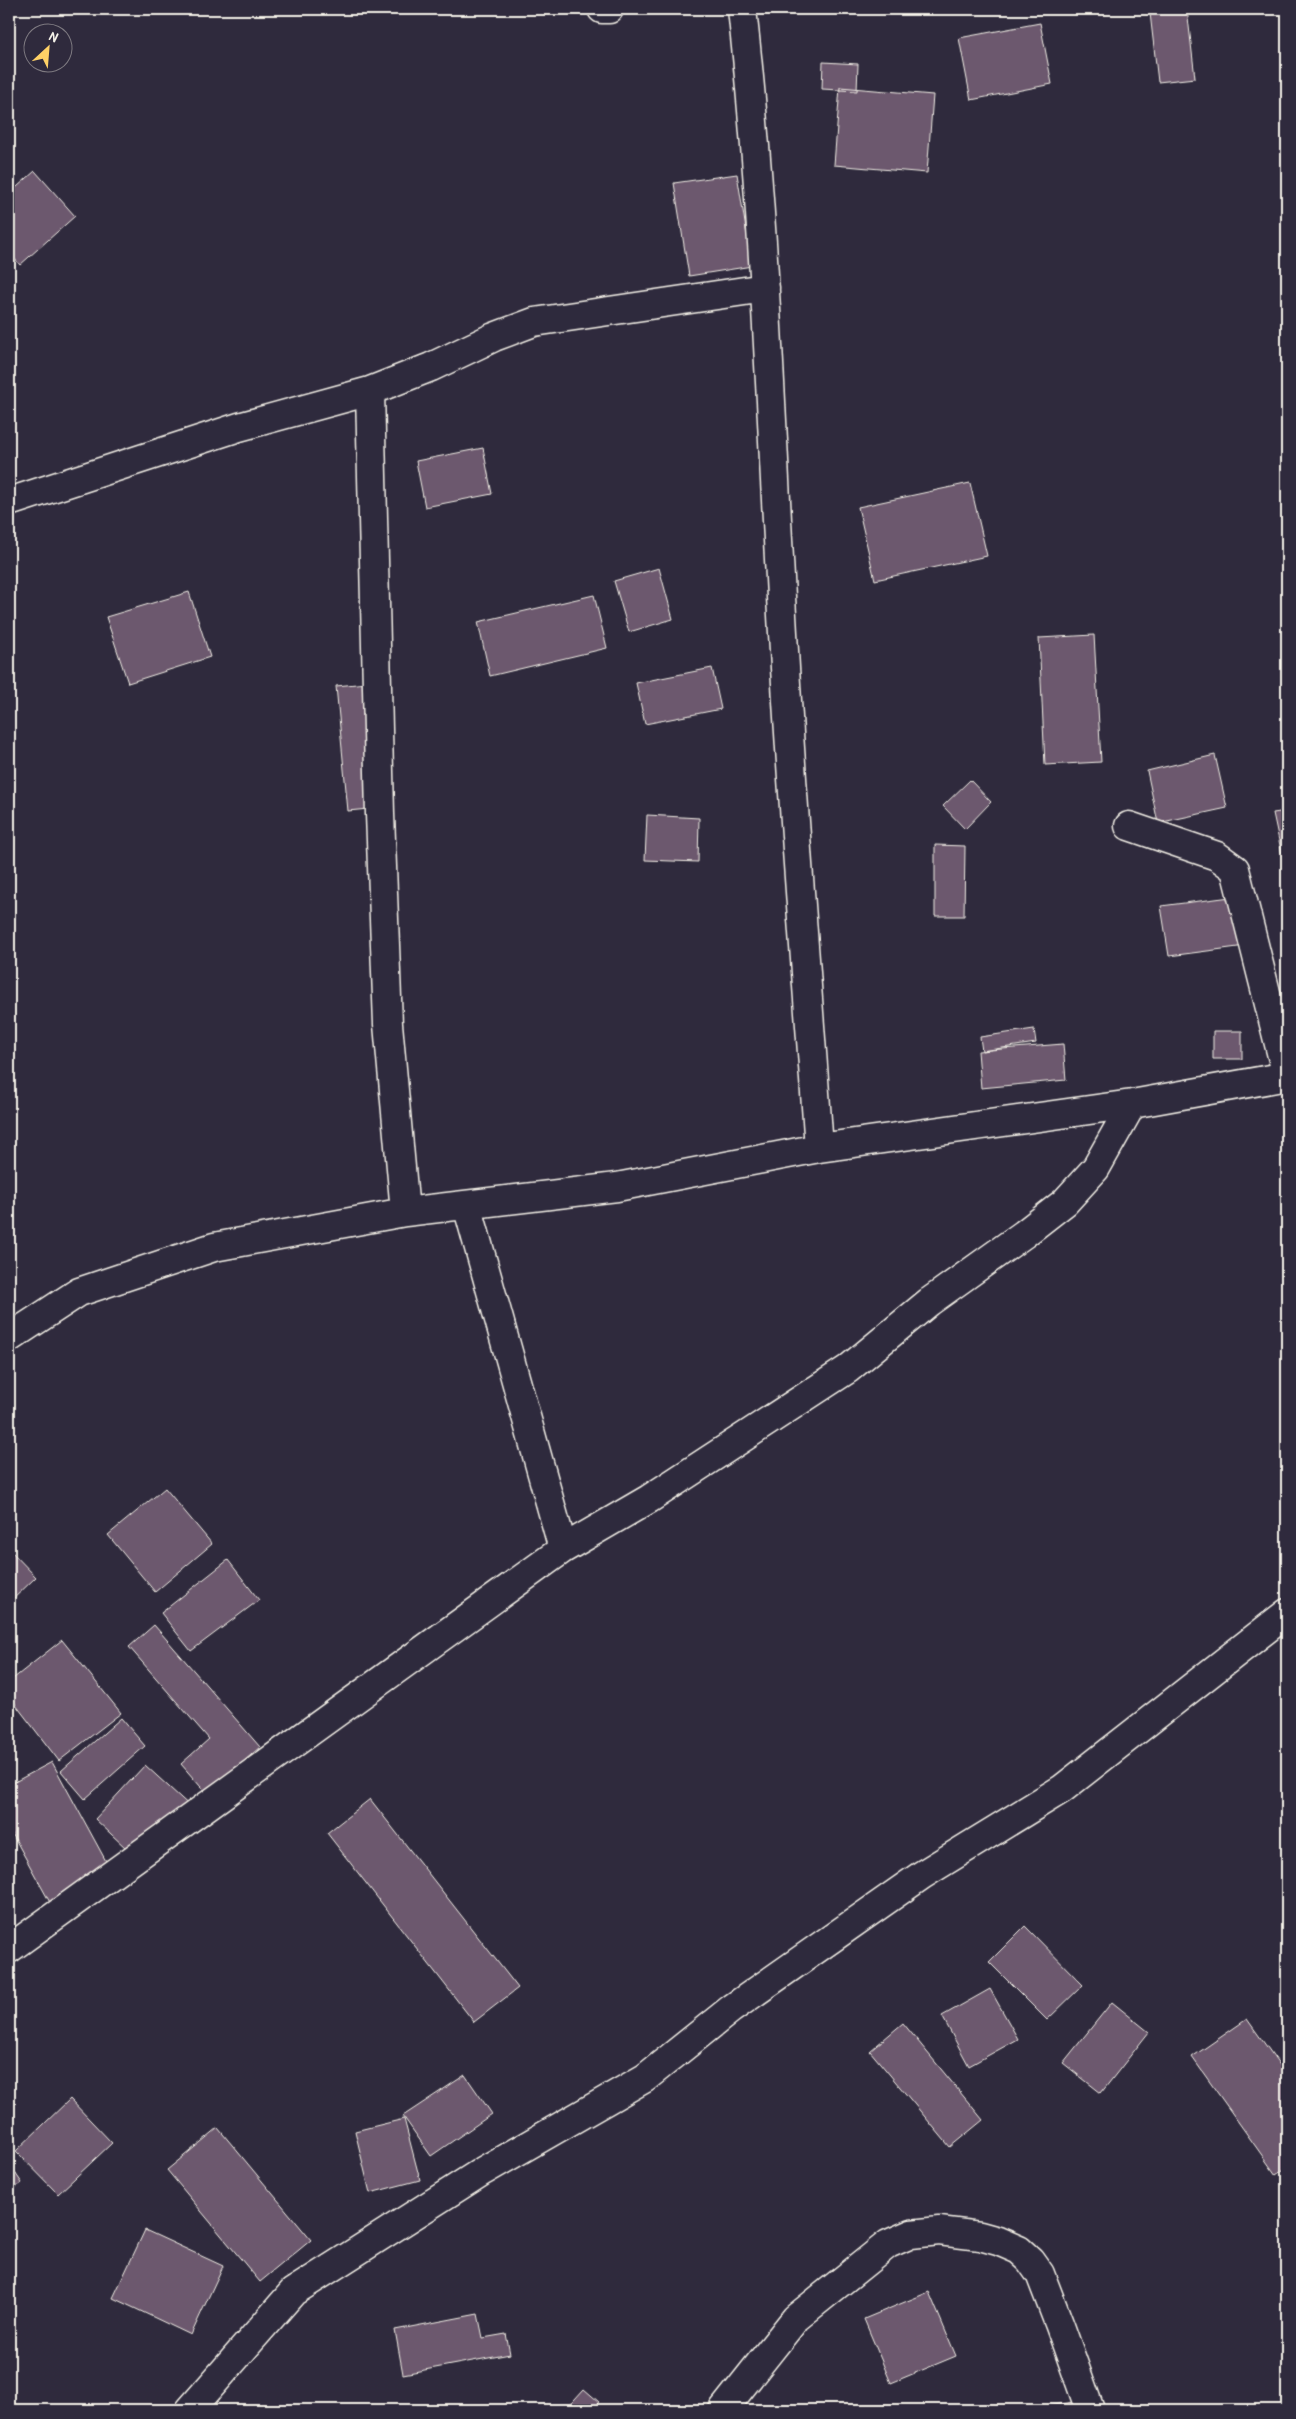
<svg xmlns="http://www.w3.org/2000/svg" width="1296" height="2419" font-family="'Patrick Hand',sans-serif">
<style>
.building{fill:#6c586e;stroke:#f4f1e8}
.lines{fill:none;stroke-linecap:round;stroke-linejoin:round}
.minor-casing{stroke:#f4f1e8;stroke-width:31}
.minor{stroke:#2f2a3d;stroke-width:28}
</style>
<rect width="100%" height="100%" fill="#2f2a3d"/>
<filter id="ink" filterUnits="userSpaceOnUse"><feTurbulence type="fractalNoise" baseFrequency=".02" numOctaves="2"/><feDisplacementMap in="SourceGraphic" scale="10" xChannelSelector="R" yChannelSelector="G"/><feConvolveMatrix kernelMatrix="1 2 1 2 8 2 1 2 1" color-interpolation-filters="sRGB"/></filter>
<g filter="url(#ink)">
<path class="building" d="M1187,9l8,69 -37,4 -8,-69z
M1040,23l12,61 -81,16 -12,-62z
M823,62l35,2 -1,27 -35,-2z
M840,87l93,8 -6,78 -93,-8z
M35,171l40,45 -55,49 -11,-13v-58z
M737,174l15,92 -63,10 -15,-93z
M483,448l9,46 -67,13 -9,-46z
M970,483l17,73 -112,24 -17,-73z
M659,568l14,51 -44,13 -15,-51z
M189,592l21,65 -82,26 -22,-66z
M594,595l13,53 -117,28 -12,-54z
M1094,635l7,127 -56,3 -6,-127z
M712,668l9,41 -76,15 -9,-41z
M377,682l12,125 -41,4 -12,-125z
M1215,755l12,53 -69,15 -11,-52z
M970,780l21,22 -26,27 -22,-23z
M1287,811v52l-3,1 -11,-51z
M647,815l52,3 -1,44 -53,-2z
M935,845l30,1 -1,70h-29z
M1254,894l7,50 -92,12 -8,-50z
M1034,1029l2,14 -54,8 -2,-14z
M1213,1031h29v28h-29z
M1063,1044l3,36 -85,8 -3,-37z
M165,1488l47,56 -57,48 -47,-57z
M9,1549l27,28 -27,26z
M228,1560l31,40 -68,51 -30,-38z
M154,1625l106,122 -53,47 -26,-30 28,-25 -80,-92z
M62,1640l59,73 -62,48 -50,-65v-14z
M121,1718l24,28 -60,53 -24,-28z
M52,1762l67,123 -61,32 -49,-89v-43z
M145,1765l48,44 -50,55 -48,-45z
M370,1799l148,189 -44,34 -147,-189z
M1025,1926l58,59 -36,35 -58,-58z
M990,1989l28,50 -49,27 -27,-50z
M1112,2002l37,30 -48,61 -38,-30z
M1247,2019l40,56v92l-11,8 -84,-118z
M903,2023l80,97 -33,27 -80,-96z
M465,2075l27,39 -61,42 -28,-40z
M70,2099l42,44 -54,51 -42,-43z
M404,2119l16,61 -50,13 -15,-62z
M218,2128l93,112 -51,42 -93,-112z
M9,2164l13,19 -13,9z
M145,2230l78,36 -32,69 -78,-37z
M929,2292l27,64 -65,27 -27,-64z
M478,2314l5,24 23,-4 4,20 -107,20 -8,-44z
M584,2389l15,13 -8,8h-26z
M1096,2399l1,11h-65l-1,-2z"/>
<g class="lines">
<defs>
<path id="minor" d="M602,9h7
M742,9c25,224 30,450 44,675 9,155 22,309 33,464
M370,391l10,423 8,210 17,188
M9,502l230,-75 131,-36 61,-24 63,-30 40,-15 231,-34
M1129,826l88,30 18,13 52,207
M467,1205l96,344
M9,1338l70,-46 135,-45 191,-35 212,-25 202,-39 313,-44 155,-28
M9,1949l554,-400 86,-50 199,-130 81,-67 95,-68 41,-32 31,-34 36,-64
M190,2410l103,-118 190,-121 162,-93 86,-69 191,-134 140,-86 225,-176
M723,2410l73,-92 92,-74 23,-10 28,-3 41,5 18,5 21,9 11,10 10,14 20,52 30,84"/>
</defs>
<use href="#minor" class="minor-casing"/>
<use href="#minor" class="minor"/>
</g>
</g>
<rect width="1296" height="2419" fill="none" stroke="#2f2a3d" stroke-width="30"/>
<rect x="15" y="15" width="1266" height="2389" fill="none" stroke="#f4f1e8" stroke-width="2" filter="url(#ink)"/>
<g transform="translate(48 48) rotate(26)"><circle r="24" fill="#2f2a3d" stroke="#7e7a81"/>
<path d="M0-4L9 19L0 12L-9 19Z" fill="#ffd166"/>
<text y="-8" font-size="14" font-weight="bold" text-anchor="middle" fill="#f4f1e8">N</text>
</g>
</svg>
